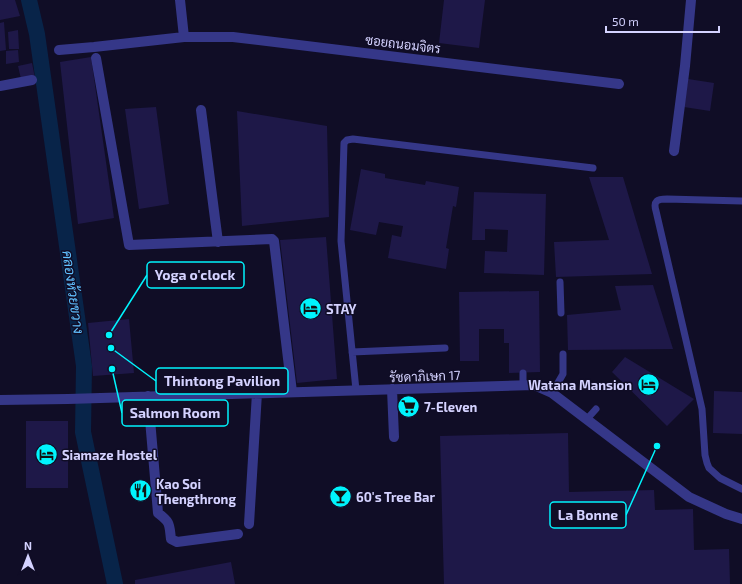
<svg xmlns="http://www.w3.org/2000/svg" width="742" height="584" font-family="'Exo 2',Sarabun,sans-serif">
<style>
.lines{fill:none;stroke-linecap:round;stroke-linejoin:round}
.canal{stroke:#082449;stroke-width:16}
.building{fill:#1e1848}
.lane{stroke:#353788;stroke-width:7}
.street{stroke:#353788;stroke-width:10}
.labels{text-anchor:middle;stroke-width:3;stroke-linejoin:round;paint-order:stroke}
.street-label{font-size:13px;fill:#d4d2ff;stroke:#100d26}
.poi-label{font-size:13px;font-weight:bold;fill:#d4d2ff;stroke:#100d26;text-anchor:start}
.water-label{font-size:14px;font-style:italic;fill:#60c0ff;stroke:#100d26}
.leader{fill:none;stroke:#00f4fd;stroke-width:1.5}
.callout-dot{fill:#00f4fd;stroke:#100d26;stroke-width:1.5}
.callout{fill:#100d26;stroke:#00f4fd;stroke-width:1.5}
.callout-label{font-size:14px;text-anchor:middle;font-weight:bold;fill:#d4d2ff}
</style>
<rect width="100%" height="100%" fill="#100d26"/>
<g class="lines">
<path class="canal" d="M29,0l8,34 47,332 -1,66 32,152"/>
</g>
<path class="building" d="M0,0h15l5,16 -20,4z
M444,0h41l-6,48 -40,-5z
M4,22l2,28 -6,1v-28z
M18,30l1,19h-10l-1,-17z
M18,50l1,12 -13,2v-13z
M91,57l23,161 -36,6 -18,-162z
M32,63l3,15 -14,1 -3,-13z
M688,79l26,4 -4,28 -26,-4z
M156,107l13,97 -30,5 -14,-100z
M237,111l90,15 2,91 -87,9z
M361,169l24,5v4l40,7 1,-4 33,6 -3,20 -3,-1 -7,42 3,1 -3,20 -58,-11 4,-23 9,2 2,-11 -24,-4 -3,13 -26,-5z
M589,177h34l29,97 -96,3 -2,-35 55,-2z
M474,192l72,2 -2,81 -60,-2 1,-22 22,1 1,-22 -23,-1v11h-13z
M326,237l11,142 -40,4 -17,-143z
M653,285l20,64 -105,1 -1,-35 54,-5 -6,-24z
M539,291l1,81 -31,1v-30h-5v-14h-25v32h-19l-1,-69z
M129,319l5,54 -41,3 -5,-53z
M625,357l69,42 -27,27 -55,-54z
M714,391l28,1v42l-29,-1z
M26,421h42v67h-42z
M568,433l1,59 85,-2 1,20 38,-1 1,41 35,-1 1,35h-286l-4,-148z
M231,562l4,22h-100v-4z"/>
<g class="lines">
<path class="lane" d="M742,201l-75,-2c-10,0 -14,2 -11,12l46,198 3,46 2,8 2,5 11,10 22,11
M560,282l1,31
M352,352l93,-4
M523,373v13
M356,390l-15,-149 3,-98 3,-3 6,-1 240,29
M552,393l11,-19v-20
M587,419l9,-10"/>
<path class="street" d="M180,0l4,37
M59,50l35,-3 90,-10h49l386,47
M96,58l33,187 143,-6 2,2 18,151
M0,86l32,-6
M201,110l17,132
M674,151l11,-85 6,-66
M392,389l2,48
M148,396l10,117c13,10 11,11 13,26l6,3 61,-8
M0,400l68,-1 466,-14 18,8 137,104 37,17 16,5
M249,524l8,-131"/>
</g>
<defs>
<symbol id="hotel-disc" viewBox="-11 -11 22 22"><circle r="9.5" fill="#00f4fd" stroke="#100d26"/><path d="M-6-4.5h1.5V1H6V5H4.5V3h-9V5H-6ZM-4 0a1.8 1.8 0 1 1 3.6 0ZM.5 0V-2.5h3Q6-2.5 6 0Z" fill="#111"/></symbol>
<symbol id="supermarket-disc" viewBox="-11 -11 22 22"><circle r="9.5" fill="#00f4fd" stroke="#100d26"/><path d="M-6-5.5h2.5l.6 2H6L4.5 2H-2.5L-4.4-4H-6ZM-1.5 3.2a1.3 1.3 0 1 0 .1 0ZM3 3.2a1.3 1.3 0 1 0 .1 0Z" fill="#111"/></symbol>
<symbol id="restaurant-disc" viewBox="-11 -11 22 22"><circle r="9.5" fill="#00f4fd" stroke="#100d26"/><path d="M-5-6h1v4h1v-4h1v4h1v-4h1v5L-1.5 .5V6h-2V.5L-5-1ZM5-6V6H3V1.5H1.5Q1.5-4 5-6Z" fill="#111"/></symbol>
<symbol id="bar-disc" viewBox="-11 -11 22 22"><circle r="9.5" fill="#00f4fd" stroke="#100d26"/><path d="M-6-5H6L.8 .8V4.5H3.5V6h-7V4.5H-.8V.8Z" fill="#111"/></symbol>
</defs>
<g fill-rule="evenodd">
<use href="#hotel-disc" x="298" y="296" width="25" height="25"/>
<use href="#hotel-disc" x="636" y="372" width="25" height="25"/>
<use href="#supermarket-disc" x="396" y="394" width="25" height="25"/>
<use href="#hotel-disc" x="34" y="442" width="25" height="25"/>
<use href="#restaurant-disc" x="128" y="478" width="25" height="25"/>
<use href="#bar-disc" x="328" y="484" width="25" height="25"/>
</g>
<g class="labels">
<g class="street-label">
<text transform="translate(403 44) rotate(7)" y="5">ซอยถนอมจิตร</text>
<text transform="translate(425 376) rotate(-2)" y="5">รัชดาภิเษก 17</text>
</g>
<g class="poi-label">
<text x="326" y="314">STAY</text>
<text x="632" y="390" text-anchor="end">Watana Mansion</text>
<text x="424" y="412">7-Eleven</text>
<text x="62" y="460">Siamaze Hostel</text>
<text x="156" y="489">Kao Soi<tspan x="156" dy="15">Thengthrong</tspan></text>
<text x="356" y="502">60's Tree Bar</text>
</g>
<g class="water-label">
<text transform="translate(73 292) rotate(82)" y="5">คลองห้วยขวาง</text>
</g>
</g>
<path class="leader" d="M109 335L147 275M111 348L156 381M112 369L122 413M657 446L626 515"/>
<g class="callout-dot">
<circle cx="109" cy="335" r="4"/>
<circle cx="111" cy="348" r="4"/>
<circle cx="112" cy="369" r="4"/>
<circle cx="657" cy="446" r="4"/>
</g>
<g class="callout">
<rect x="147" y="262" width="97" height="26" rx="4"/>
<rect x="156" y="368" width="132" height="26" rx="4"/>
<rect x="122" y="400" width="106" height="26" rx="4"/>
<rect x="550" y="502" width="76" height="26" rx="4"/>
</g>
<g class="callout-label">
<text x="195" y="280">Yoga o'clock</text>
<text x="222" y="386">Thintong Pavilion</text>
<text x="175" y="418">Salmon Room</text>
<text x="588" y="520">La Bonne</text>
</g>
<g transform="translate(28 556)" stroke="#100d26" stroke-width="3" paint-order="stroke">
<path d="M0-3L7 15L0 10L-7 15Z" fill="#d4d2ff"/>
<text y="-6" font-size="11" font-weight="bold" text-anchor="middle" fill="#d4d2ff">N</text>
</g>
<path d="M606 26v6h113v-6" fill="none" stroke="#d4d2ff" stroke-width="2"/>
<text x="612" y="26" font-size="12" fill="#d4d2ff" stroke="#100d26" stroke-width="3" paint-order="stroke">50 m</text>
</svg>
